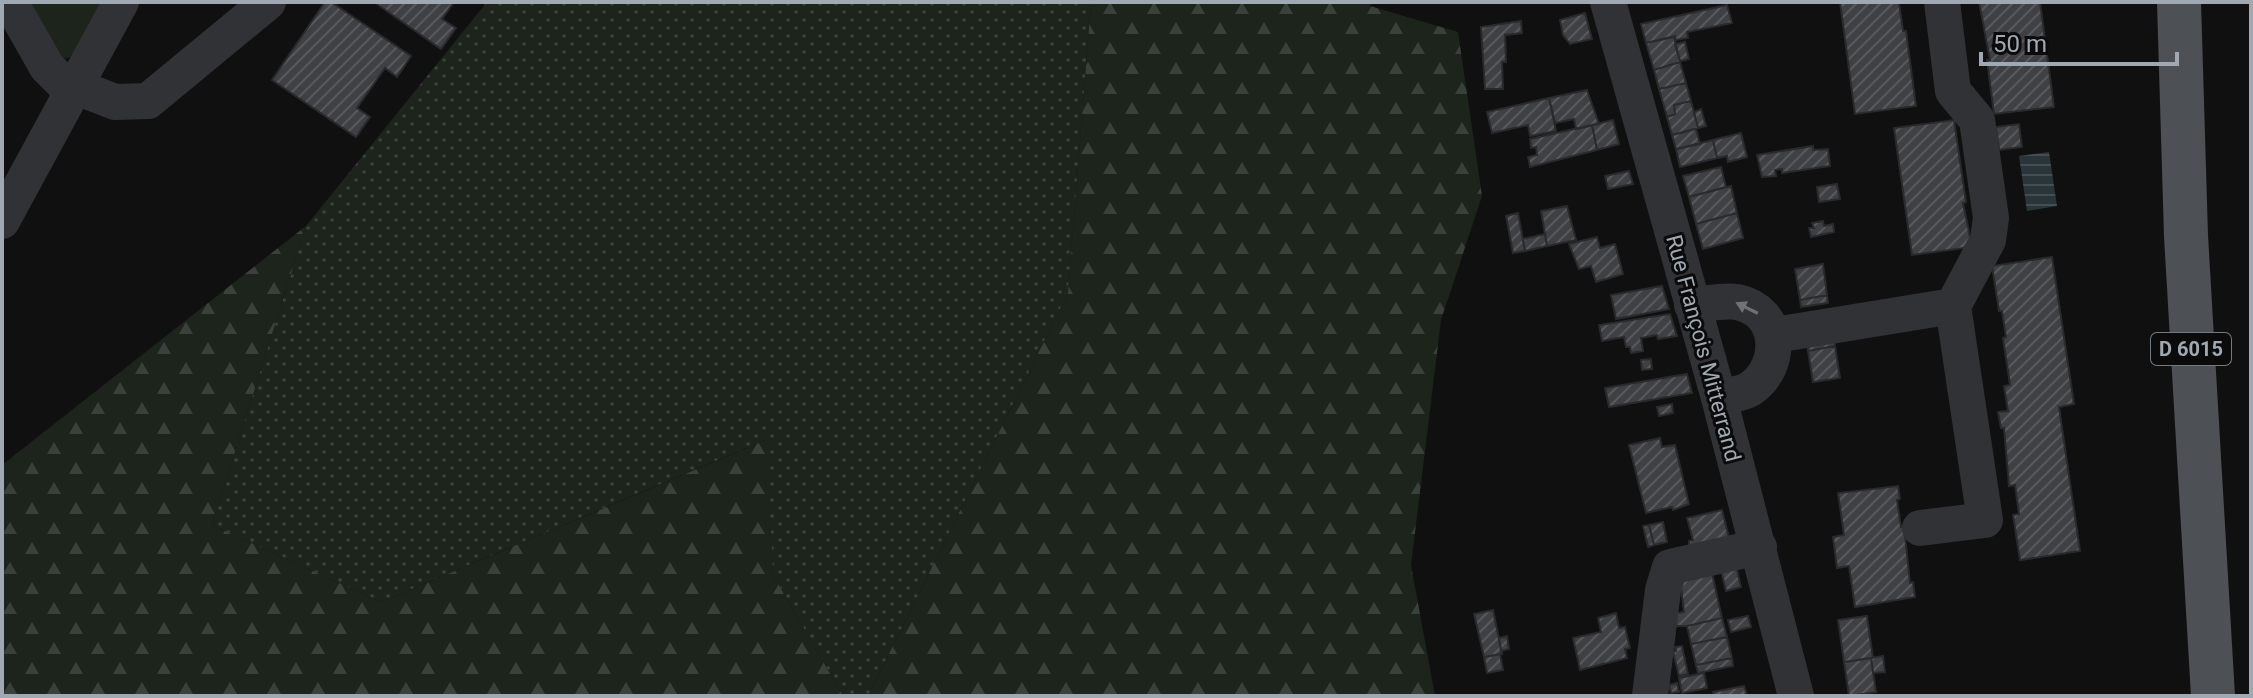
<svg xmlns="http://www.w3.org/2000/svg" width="2253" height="698" font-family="Roboto,sans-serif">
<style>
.grass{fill:url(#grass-dots)}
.forest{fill:url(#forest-firs)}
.green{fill:#1c241c}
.water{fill:url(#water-rules)}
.building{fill:url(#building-hatch);stroke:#2a2a2d;stroke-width:2}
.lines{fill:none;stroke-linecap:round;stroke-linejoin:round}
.minor{stroke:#313236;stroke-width:36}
.major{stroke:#4d5055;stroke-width:44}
.oneway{fill:#6e737a}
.labels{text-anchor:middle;stroke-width:6;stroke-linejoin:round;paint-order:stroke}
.shield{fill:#0b0b0c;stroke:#737a80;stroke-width:2}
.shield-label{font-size:20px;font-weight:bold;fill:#a0a9b2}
.street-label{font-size:22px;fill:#a0a9b2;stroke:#0b0b0c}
</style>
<defs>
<pattern id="grass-dots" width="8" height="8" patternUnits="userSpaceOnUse" patternTransform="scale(2)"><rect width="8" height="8" fill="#1c241c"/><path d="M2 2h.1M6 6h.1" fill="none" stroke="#3a413b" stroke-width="1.8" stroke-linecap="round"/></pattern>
<pattern id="forest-firs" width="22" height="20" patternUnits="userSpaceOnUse" patternTransform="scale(2)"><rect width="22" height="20" fill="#1c241c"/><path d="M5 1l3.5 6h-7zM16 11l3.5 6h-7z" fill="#3a413b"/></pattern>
<pattern id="water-rules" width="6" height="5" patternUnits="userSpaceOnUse" patternTransform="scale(2)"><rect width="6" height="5" fill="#293539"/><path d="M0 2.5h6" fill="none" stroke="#454f53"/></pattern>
<pattern id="building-hatch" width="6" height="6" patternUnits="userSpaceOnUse" patternTransform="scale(2)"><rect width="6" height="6" fill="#3e4044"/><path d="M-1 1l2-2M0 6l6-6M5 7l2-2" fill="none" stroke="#57595d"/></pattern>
</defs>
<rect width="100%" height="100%" fill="#101011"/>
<path class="grass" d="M487,2h604l-23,291 -200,403h-25l-70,-121 -8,-135 -384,162 -169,-77 94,-299z"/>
<path class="forest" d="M1091,2h281l-2,4 88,26 24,164 -41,124 -30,245 24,131h-567l200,-403z
M306,226l-94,299 169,77 385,-162 7,135 70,121h-841v-231z"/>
<path class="green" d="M21,2h93l-38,54 -13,3z"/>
<path class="water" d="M2049,152l8,54 -30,5 -8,-55z"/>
<path class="building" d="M325,2h6l80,54 -14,21 -12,-9 -28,40 13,9 -14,20 -84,-57z
M374,2h80l-12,17 14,9 -15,21z
M1840,2h62l-3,1 4,28h3l10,75 -61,8z
M1979,2h61l14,105 -60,7 -7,-54h3z
M1727,5l5,18 -45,9 1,6 -13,2v-4l-29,7 -5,-19z
M1585,13l7,26 -22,5 -7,-9 -3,-15z
M1521,21l1,12 -17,2 1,27h-4l1,27h-18l-4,-62z
M1674,37l6,25 -26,8 -8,-27z
M1685,42l4,17 -9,2 -5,-17z
M1680,62l6,21 -27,6 -5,-19z
M1686,83l5,18 -17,4 1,9 -8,3 -8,-28z
M1587,90l12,34 -23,5 -2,-10 -19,4 -6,-25z
M1549,98l7,33 -26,5 -2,-11 -36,8 -5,-21z
M1691,101l7,27 -26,7 -5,-18 8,-3 -1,-9z
M1701,109l5,17 -8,2 -4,-16z
M1613,120l6,24 -22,6 -5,-25z
M1954,120l12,82 -3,1 9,44 -60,8 -18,-127z
M2019,124l3,23 -23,3 -3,-23z
M1592,125l5,25 -67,17 -2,-10 9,-2 -1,-8 -5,1 -1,-9z
M1696,129l4,15 -24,5 -4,-14z
M1741,133l6,24 -19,5 -1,-6 -10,2 -4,-18z
M1713,140l4,18 -37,9 -4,-18z
M1813,146v4l15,-1 2,17 -48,7v-4l-7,1 1,6 -14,1 -5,-22z
M1721,167l5,20 -37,10 -6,-21z
M1629,171l4,13 -25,5 -3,-13z
M1837,184l3,15 -21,3 -2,-15z
M1731,186l6,27 -41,11 -7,-27z
M1567,206l9,34 -29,6 -6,-35z
M1518,213l7,38 -12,2 -7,-37z
M1737,213l6,25 -40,11 -7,-25z
M1823,221l1,5 9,-2 1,8 -23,5 -2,-9h5l-2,-5z
M1545,234l2,12 -22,5 -2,-12z
M1597,237l3,11 15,-4 8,30 -27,8 -5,-16 -12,3 -10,-25z
M2052,257l22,147 -15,3 21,144 -60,9 -7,-45 6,-1 -4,-29 -6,1 -5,-58h-3l-3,-16 10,-1 -4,-25 6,-1 -7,-47 3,-1 -4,-26h-3l-7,-45z
M1823,264l4,31 -27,5 -5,-31z
M1662,286l7,23 -53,10 -5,-24z
M1827,295l1,8 -27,4 -1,-7z
M1670,314l7,22 -19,3 -1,-4 -16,3 2,13 -12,2 -1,-6h-4l-2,-10 -22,4 -3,-16z
M1834,339l1,7 -27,5 -1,-8z
M1835,346l5,32 -27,4 -5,-31z
M1651,359l1,10 -10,1 -1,-10z
M1687,374l5,19 -83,14 -4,-19z
M1672,404l1,9 -14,3 -2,-9z
M1660,438l2,9 13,-2 14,59 -16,6 -1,-3 -26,6 -17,-68z
M1898,486l2,13 -3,1 4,27 3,-1 6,57 3,-1 2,15 -60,10 -6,-41 -12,2 -4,-31 11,-2 -6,-42z
M1722,510l7,28 -40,8v-5l4,-1 -6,-22z
M1663,522l4,20 -13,3 -5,-20z
M1649,525l5,20 -6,2 -5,-21z
M1736,566l5,21 -15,4 -5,-21z
M1712,573l10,45 -35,8h-24l10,-12 11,-2 -4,-32z
M1493,610l9,44 -18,3 -10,-43z
M1616,613l3,15 6,-1 5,21 -5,1 2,9 -47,12 -7,-32 28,-6 -3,-14z
M1748,616l3,11 -20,5 -3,-12z
M1867,616l6,42 -29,4 -6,-42z
M1722,618l5,19 -36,7 -4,-18z
M1507,636l2,13 -8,2 -2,-13z
M1727,637l5,21 -36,7 -5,-21z
M1682,646l6,28 -9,2 -6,-24 3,-1 -1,-4z
M1500,654l3,16 -16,3 -3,-16z
M1883,656l2,16 -12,1 -2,-15z
M1732,658l1,8 -35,7 -2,-8z
M1871,658l5,34 -27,4 -5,-34z
M1704,673l3,15 -25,5 -3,-15z
M1677,683l2,9 -8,1 -2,-8z
M1744,686l3,10h-33l-1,-4z"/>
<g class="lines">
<path class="minor" d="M10,2l37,65 14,14 54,21 33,-1 120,-99
M1608,2l111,396 77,298
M2,221l119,-219
M1692,305c14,-1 31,-5 45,-3 45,9 47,64 13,87 -8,5 -21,6 -31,9
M1775,335l178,-29 35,-66 3,-22 -14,-98 -24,-29 -11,-89
M1920,528l65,-8 -32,-214
M1650,696l13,-106 7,-23 89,-20"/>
<path class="major" d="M2179,2l7,234 27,460"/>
</g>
<defs><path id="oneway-solid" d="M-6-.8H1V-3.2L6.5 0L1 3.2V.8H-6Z" transform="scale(2)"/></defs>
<use class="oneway" href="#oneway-solid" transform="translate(1747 308) rotate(-154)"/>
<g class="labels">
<rect class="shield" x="2151" y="333" width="80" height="32" rx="6"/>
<g class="shield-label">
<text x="2191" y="356">D 6015</text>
</g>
<g class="street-label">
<text transform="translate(1704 348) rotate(75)" y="8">Rue François Mitterrand</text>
</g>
</g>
<rect width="2253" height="698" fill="none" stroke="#a0a9b2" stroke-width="8"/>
<path d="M1981 52v12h196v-12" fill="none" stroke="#a0a9b2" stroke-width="4"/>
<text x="1993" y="52" font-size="24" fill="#a0a9b2" stroke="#0b0b0c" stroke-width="6" paint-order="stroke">50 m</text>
</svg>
